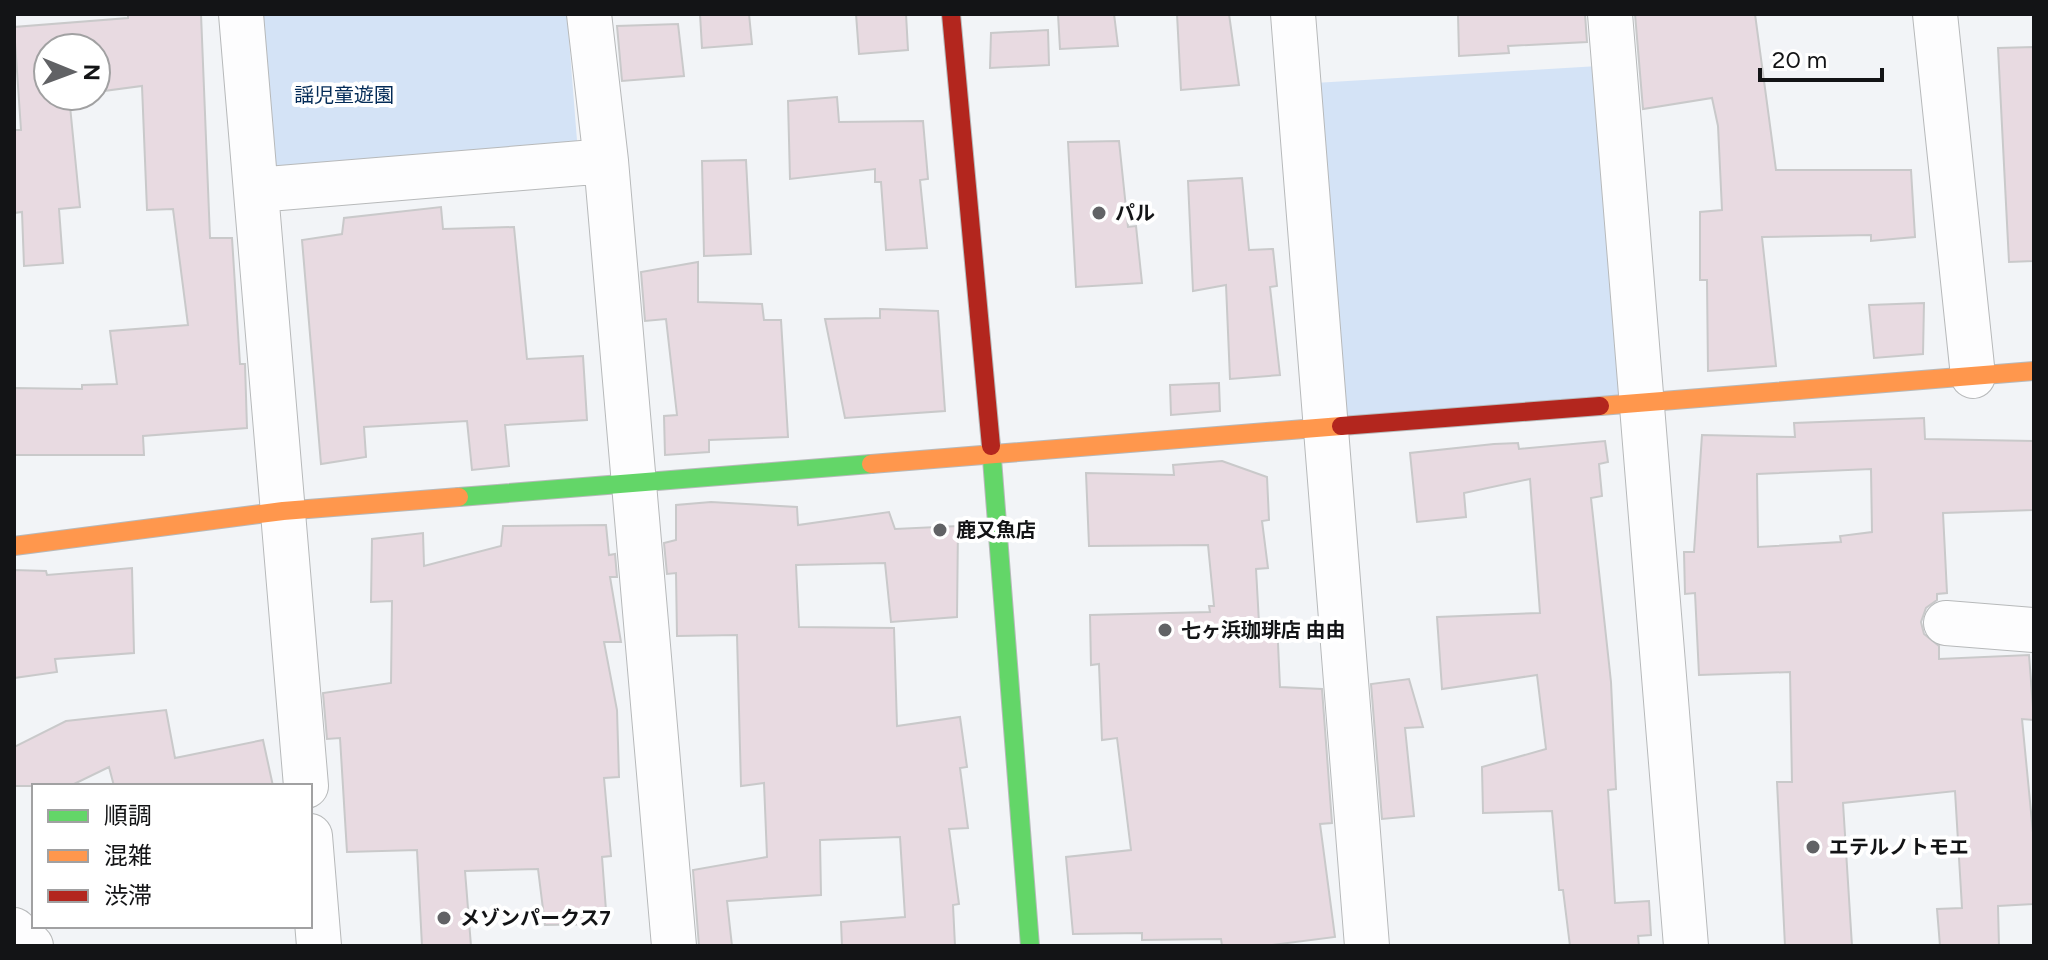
<svg xmlns="http://www.w3.org/2000/svg" width="2048" height="960" font-family="Figtree,'Noto Sans JP',sans-serif">
<style>
.green{fill:#d4e3f6}
.building{fill:#e8dae1;stroke:#c9c9ca;stroke-width:2;fill-rule:evenodd}
.lines{fill:none;stroke-linecap:round;stroke-linejoin:round}
.street-casing{stroke:#b7b9ba;stroke-width:46}
.fast-casing{stroke:#b7b9ba;stroke-width:20}
.slow-casing{stroke:#b7b9ba;stroke-width:20}
.jam-casing{stroke:#b7b9ba;stroke-width:20}
.street{stroke:#fdfdfe;stroke-width:44}
.fast{stroke:#63d668;stroke-width:18}
.slow{stroke:#ff974d;stroke-width:18}
.jam{stroke:#b3261e;stroke-width:18}
.poi-dot{fill:#616265;stroke:#fff;stroke-width:3}
.labels{text-anchor:middle;stroke-width:8;stroke-linejoin:round;paint-order:stroke}
.park-label{font-size:20px;fill:#032b57;stroke:#fff}
.poi-label{font-size:20px;font-weight:bold;fill:#131416;stroke:#fff;text-anchor:start}
</style>
<rect width="100%" height="100%" fill="#f2f4f7"/>
<path class="green" d="M254,14h313l11,139 -306,30z
M1615,65l27,337 -316,26 -28,-344z"/>
<path class="building" d="M128,14h73l9,224h22l8,126h5l2,64 -104,8 1,19h-130v-67l68,1v-4l35,-1 -7,-53 78,-6 -15,-116 -26,1 -5,-124 -46,6v-44h-48v48h21l11,111 -21,2 4,54 -39,3 -2,-54 -8,1v-83h7l-7,-103 114,-9z
M700,14h49l3,30 -50,4z
M856,14h50l2,36 -49,4z
M1058,14h56l4,32 -58,3z
M1177,14h52l10,71 -58,5z
M1458,14h127l2,28 -79,4 1,7 -50,3z
M1635,14h120l21,156h135l4,67 -44,4v-6l-109,2 14,129 -68,5 -1,-91h-7v-68l22,-2 -4,-84 -6,-28 -69,11z
M678,24l6,52 -62,5 -5,-55z
M1048,30l1,35 -59,3 1,-35z
M2034,47v214l-25,1 -11,-214z
M837,97l2,25 84,-1 5,58 -8,1 7,68 -41,2 -5,-68h-6v-13l-85,10 -2,-78z
M1119,141l9,86 8,-1 6,57 -66,4 -8,-145z
M746,160l5,94 -47,2 -2,-95z
M1242,178l7,72 24,-1 4,37 -7,1 10,88 -50,4 -4,-94 -33,6 -5,-110z
M441,207l2,22 71,-2 13,132 56,-3 4,64 -82,5 4,41 -37,4 -5,-49 -103,6 2,30 -45,7 -19,-224 40,-6 2,-16z
M698,262v40l64,2 2,16h17l7,117 -79,3v12l-44,3 -1,-39 13,-1 -11,-96 -21,2 -4,-49z
M1924,303l-1,51 -49,4 -5,-53z
M880,309l58,2 7,100 -100,7 -20,-99 55,-1z
M1219,383l1,28 -49,4 -1,-30z
M1924,418l1,21 109,2v69l-91,3 4,80 -10,1v6l-11,8 -5,14 3,12 15,12v13l90,-4 5,65 -12,-1 12,124v61l-36,2 1,40h-59l-3,-37 25,-1 -7,-117 -112,12 9,143h-67l-8,-164h15l-2,-110 -91,3 -4,-82 -10,1 -1,-42h10l8,-117 93,2 -1,-14zM1871,469l1,63 -32,4 1,6 -83,5 -1,-73z
M1605,441l3,21 -9,2 3,32 -11,2 20,184 5,107 -8,1 7,113 34,-2 2,34 -13,1 1,10h-69l-7,-56h-4l-7,-79 -69,2 -1,-46 64,-18 -9,-74 -95,14 -5,-72 103,-4 -10,-134 -66,14 2,24 -49,5 -7,-69 84,-9 24,-1 1,6z
M1222,461l45,16 2,43 -7,1 6,47 -12,1 3,54 18,-1 3,65 42,2 10,134 -12,1 15,113 -70,9h-43l-1,-7 -79,1v-7l-69,1 -7,-77 65,-7 -14,-112 -15,2 -3,-76 -8,1 -1,-50 120,-3 -1,-6h5l-6,-61 -119,1 -3,-73 88,2 -1,-10z
M711,502l86,5 1,18 91,-13 6,17 63,-3 -1,91 -66,5 -6,-59 -89,2 3,62 95,1 3,98 63,-9 7,50 -7,1 8,60 -19,1 10,75 -6,1 2,41h-113l-1,-24 64,-5 -5,-80 -80,3 1,55 -94,6 5,45h-33l-6,-76 74,-13 -3,-74 -23,3 -4,-151 -60,1 -1,-63 -9,1 -3,-31 12,-3v-35z
M606,525l3,30 6,-1 2,23h-7l11,65h-17l13,68 2,67 -15,1 7,78 -9,1 5,67 -62,1 -7,-56 -73,2 6,75h-49l-5,-96 -70,2 -7,-114 -13,1 -4,-46 68,-10 1,-82 -21,1 1,-63 51,-6 1,33 77,-20 2,-20z
M132,568l2,85 -79,6 2,13 -43,6v-108l32,1 1,4z
M1409,679l14,48 -18,1 9,88 -32,3 -11,-135z
M166,710l9,48 88,-18 10,46h-159l-5,-19 -39,19h-56v-39l52,-26z"/>
<g class="lines">
<defs>
<path id="street" d="M241,14l65,772
M589,14l17,147 68,785
M1293,14l74,932
M1610,14l76,932
M1935,14l38,362
M256,190l350,-29
M1946,623l88,7
M310,836l9,110
M14,930l17,16"/>
<path id="fast" d="M991,446l39,500
M459,497l412,-33"/>
<path id="slow" d="M1600,406l434,-35
M871,464l470,-38
M14,546l269,-35 176,-14"/>
<path id="jam" d="M951,14l40,432
M1341,426l259,-20"/>
</defs>
<use href="#street" class="street-casing"/>
<use href="#fast" class="fast-casing"/>
<use href="#slow" class="slow-casing"/>
<use href="#jam" class="jam-casing"/>
<use href="#street" class="street"/>
<use href="#fast" class="fast"/>
<use href="#slow" class="slow"/>
<use href="#jam" class="jam"/>
</g>
<g class="poi-dot">
<circle cx="1099" cy="213" r="8"/>
<circle cx="940" cy="530" r="8"/>
<circle cx="1165" cy="630" r="8"/>
<circle cx="1813" cy="847" r="8"/>
<circle cx="444" cy="918" r="8"/>
</g>
<g class="labels">
<g class="park-label">
<text x="344" y="102">謡児童遊園</text>
</g>
<g class="poi-label">
<text x="1115" y="220">パル</text>
<text x="956" y="537">鹿又魚店</text>
<text x="1181" y="637">七ヶ浜珈琲店 由由</text>
<text x="1829" y="854">エテルノトモエ</text>
<text x="460" y="925">メゾンパークス7</text>
</g>
</g>
<rect width="2048" height="960" fill="none" stroke="#131416" stroke-width="32"/>
<rect x="32" y="784" width="280" height="144" fill="#ffffff" stroke="#a1a1a2" stroke-width="2"/>
<rect x="48" y="810" width="40" height="12" fill="#63d668" stroke="#a1a1a2" stroke-width="2"/>
<text x="104" y="824" font-size="24" fill="#131416">順調</text>
<rect x="48" y="850" width="40" height="12" fill="#ff974d" stroke="#a1a1a2" stroke-width="2"/>
<text x="104" y="864" font-size="24" fill="#131416">混雑</text>
<rect x="48" y="890" width="40" height="12" fill="#b3261e" stroke="#a1a1a2" stroke-width="2"/>
<text x="104" y="904" font-size="24" fill="#131416">渋滞</text>
<g transform="translate(72 72) rotate(91)"><circle r="38" fill="#ffffff" stroke="#a1a1a2" stroke-width="2"/>
<path d="M0-6L14 30L0 20L-14 30Z" fill="#616265"/>
<text y="-12" font-size="22" font-weight="bold" text-anchor="middle" fill="#131416">N</text>
</g>
<path d="M1760 68v12h122v-12" fill="none" stroke="#131416" stroke-width="4"/>
<text x="1772" y="68" font-size="24" fill="#131416" stroke="#ffffff" stroke-width="6" paint-order="stroke">20 m</text>
</svg>
